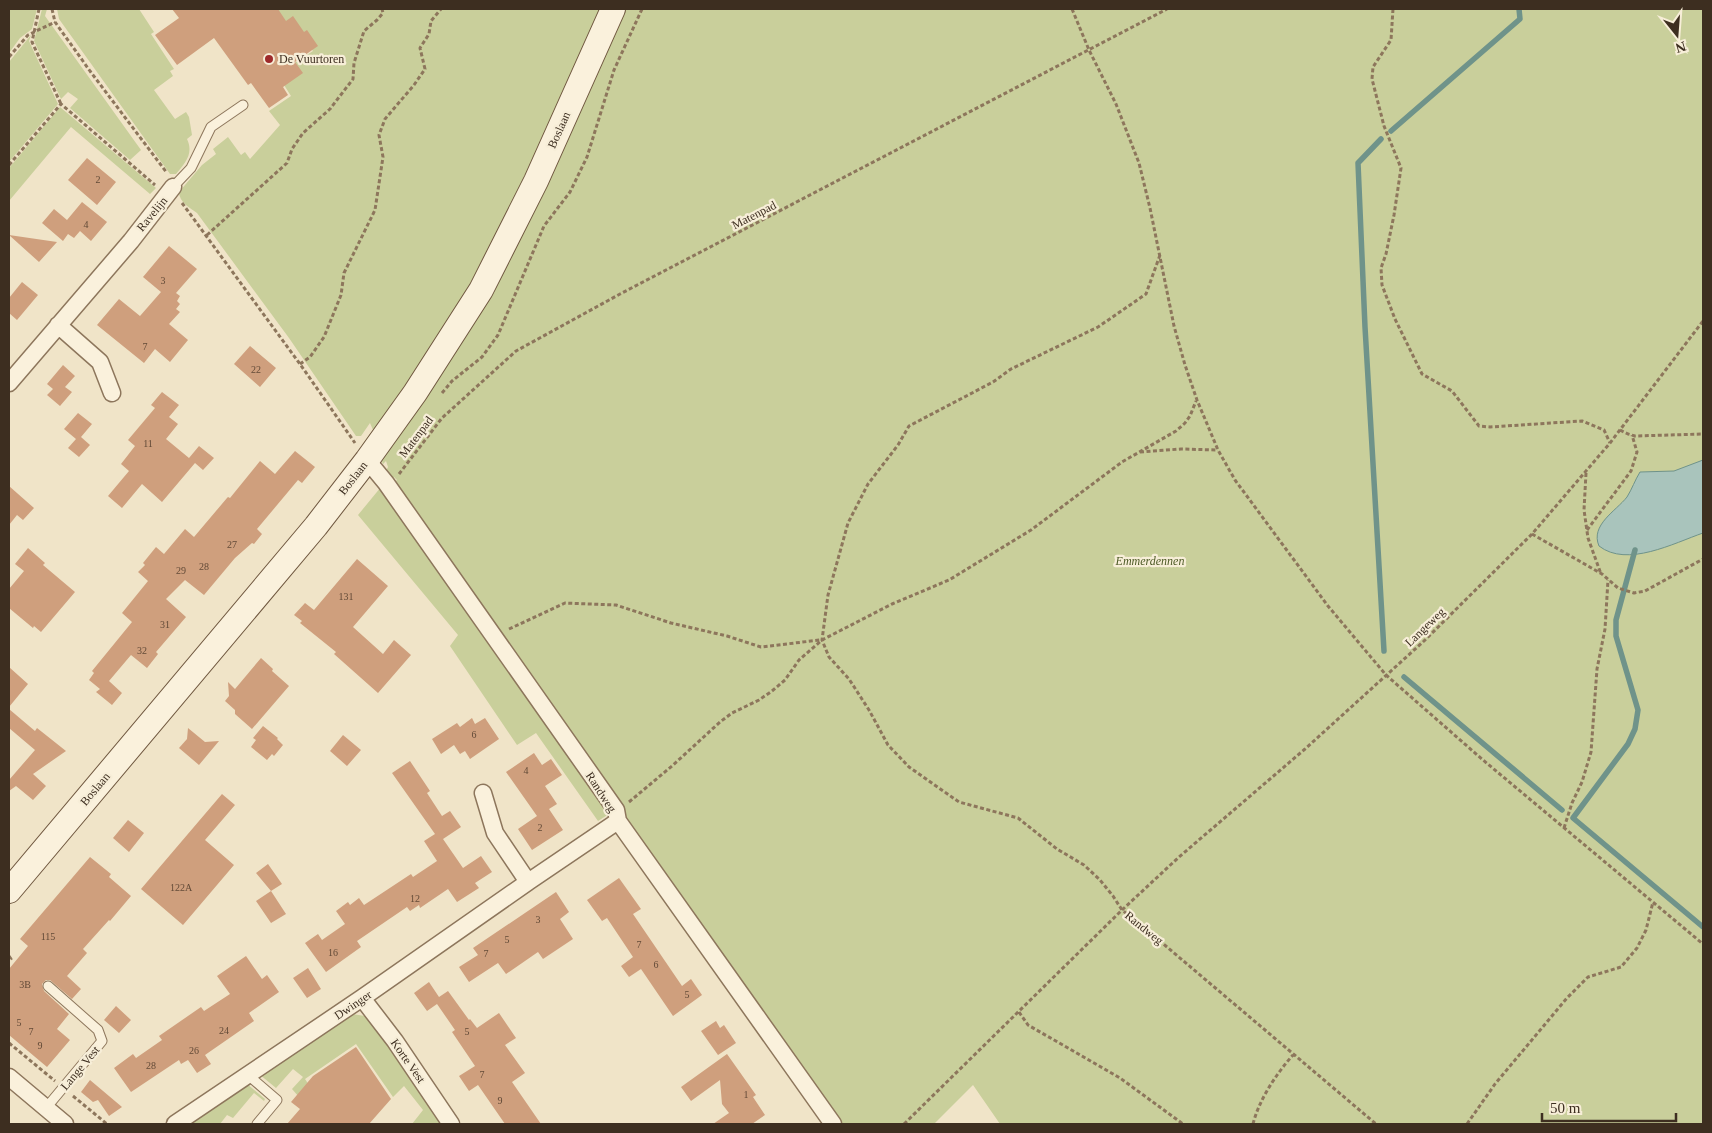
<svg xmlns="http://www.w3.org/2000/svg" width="1712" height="1133" font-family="Georgia,serif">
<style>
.green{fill:#c9cf9b}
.water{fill:#a9c4bc;stroke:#6f938a}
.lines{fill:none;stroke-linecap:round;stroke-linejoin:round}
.stream{stroke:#6f938a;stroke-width:5.5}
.building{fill:#cf9f7d}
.service-casing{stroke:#8d765c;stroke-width:11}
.minor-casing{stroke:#8d765c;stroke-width:19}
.secondary-casing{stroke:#6f573f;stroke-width:26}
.path{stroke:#8d765c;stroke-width:3;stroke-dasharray:4 2.5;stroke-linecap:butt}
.service{stroke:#faf1dc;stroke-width:9}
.minor{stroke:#faf1dc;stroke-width:16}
.secondary{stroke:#faf1dc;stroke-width:24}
.poi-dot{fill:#9e2a2b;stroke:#f7eed8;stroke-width:2}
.labels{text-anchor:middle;stroke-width:4.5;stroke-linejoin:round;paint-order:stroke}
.number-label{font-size:10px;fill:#624a37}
.poi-label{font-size:12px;fill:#3d2e20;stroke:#f7eed8;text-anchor:start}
.street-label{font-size:12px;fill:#3d2e20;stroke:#f7eed8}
.park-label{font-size:12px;font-style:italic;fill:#4d5a26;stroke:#f7eed8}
</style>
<rect width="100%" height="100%" fill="#f0e4c8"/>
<path class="green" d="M9,9h28l-5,20 -12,9 -11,15z
M42,9h5l-2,7 96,134 -11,10 -60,-52 8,-9 -10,-7 -7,7 -27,-58z
M57,9h82l15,23 -3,2 23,35 -4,2 3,5 -19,14 21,29 11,-7 3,5 3,18 -5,4c7,15 -2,24 -11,35h-6l-111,-155z
M274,9h1429v1115h-703l-27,-39 -39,39h-93l-449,-640 5,-4 -3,-3 -2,1 -6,-7 2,-4 -2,-6 -3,3 -2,-5 -19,-14 11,-15 -3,-7 -9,13h-5l-67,-98 -92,-125c-7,-5 -18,-11 -18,-21l23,-27 14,-11 -3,-5 15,-12 13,18 4,-3 5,7 30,-34 -11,-14 22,-15 -7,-11 9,-21 20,-13 -21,-31 -7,5z
M31,35l-2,6 29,63 -49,58v-100z
M60,107l96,81 -6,6 -79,-67 -62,74v-33z
M381,487l228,327 -11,7 -62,-88 -19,12 -67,-99 8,-11 -100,-120z
M352,1014l13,2 10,9 68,99h-31l11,-14 -19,-24 -11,11 -37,-53 -51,35 4,6 -10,12 -7,-8 11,-12 -10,-8 -17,19 -17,-14z
M246,1083l19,16 -1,2 -10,-8 -21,25 -6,-3 -7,9h-35z"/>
<path class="water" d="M1703,460v73c-29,10 -76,35 -104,13 -9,-21 17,-35 28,-49 5,-8 8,-17 13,-25l34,-1z"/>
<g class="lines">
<path class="stream" d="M1391,131l129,-112 -1,-10
M1381,139l-23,24 7,164 19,324
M1635,550l-19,70v16l22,74 -3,19 -7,15 -55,74 130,109
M1404,677l158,133"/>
</g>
<path class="building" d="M172,9h106l8,12 7,-5 11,16 3,-2 11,16 -23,16 8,11 -20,14 5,8 -19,13 -18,-25 -3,2 -34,-47 -37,27 -22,-30 24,-17z
M87,158l29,24 -19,23 -29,-25z
M82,202l25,20 -16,19 -11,-10 -6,7 -6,-4 -5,7 -21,-18 12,-14 13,11z
M9,235l48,7 -18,20z
M169,246l28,23 -21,24 4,3 -3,5 3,3 -4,5 4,3 -11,12 19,16 -18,22 -15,-13 -11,14 -47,-38 22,-26 21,17 21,-24 -18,-15z
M22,282l16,13 -21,25 -8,-7v-15z
M250,346l26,22 -16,19 -26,-23z
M63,365l12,11 -10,11 7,5 -12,14 -13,-11 6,-6 -6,-5z
M162,392l17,13 -10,12 9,7 -12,15 23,19 10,-12 15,12 -11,12 -8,-7 -33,39 -20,-18 -20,24 -14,-12 21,-25 -8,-7 14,-18 -7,-6 27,-32 -4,-3z
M78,413l14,11 -11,13 9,8 -11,12 -11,-9 8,-9 -12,-10z
M295,451l20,16 -13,16 -4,-3 -41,49 5,5 -8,10 -2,-1 -17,15 -31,37 -19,-15 -19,19 20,18 -30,35 2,2 -11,14 -16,-13 -22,26 13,12 -10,12 -16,-13 4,-3 -11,-9 5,-7 -2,-2 40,-49 -10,-9 26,-32 -10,-9 7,-7 -2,-2 13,-16 8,7 21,-25 9,8 33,-39 1,-1 2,1 30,-37 15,13z
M9,486l25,22 -11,12 -6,-5 -8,10z
M28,548l17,15 -2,2 32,27 -34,40 -7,-6 -1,2 -24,-20v-19l15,-18 -9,-7z
M357,559l31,27 -35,41 30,27 11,-14 17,15 -33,38 -44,-39 2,-2 -36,-29 2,-2 -8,-6 11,-12 9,7z
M261,658l12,11 -1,2 17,15 -37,43 -17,-15v-4l-10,-9 4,-5 -1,-14 7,7z
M9,667l19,17 -19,23z
M9,709l26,22 2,-3 29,23 -33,23 13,12 -13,14 -17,-14 -7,5v-11l26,-30 -26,-22z
M472,718l3,6 10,-6 14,21 -29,20 -5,-8 -5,3 -6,-9 -13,9 -9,-15 25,-16 3,4z
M263,726l15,12 -1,1 6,6 -9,11 -2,-2 -5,6 -16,-13 5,-7 -3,-2z
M188,728l17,14 14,-1 -20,24 -20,-17 8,-9z
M343,735l18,15 -14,16 -17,-15z
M534,753l8,12 9,-6 11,16 -17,11 12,18 -8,5 14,21 -31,20 -14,-21 19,-13 -31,-44z
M410,761l20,30 -3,2 15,23 8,-5 11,16 -18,12 20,29 18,-12 11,16 -17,11 4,5 -22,14 -9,-13 -28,19 -1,-3 -9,6 -3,-4 -50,34 4,6 -35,25 -21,-29 13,-9 4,6 23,-16 -9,-13 12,-9 2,3 9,-7 5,7 47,-31 2,3 24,-16 -13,-20 11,-7 -43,-61z
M222,794l13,11 -30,35 29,25 -51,60 -42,-36z
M128,820l16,13 -15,19 -16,-14z
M90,857l21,17 -2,3 22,19 -21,25 -1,-1 -26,29 4,4 -20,23 14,13 -9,10 -22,-19h-4l-4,4 2,7 25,23 -12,15 13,11 -23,27 -38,-32v-66l19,-23 -8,-7z
M268,864l14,20 -11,7 -15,-18z
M619,878l22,31 -8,5 49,72 9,-7 11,16 -29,21 -32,-47 -12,8 -8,-11 12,-9 -26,-39 -5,3 -15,-21z
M271,891l15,23 -15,9 -15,-22z
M556,892l13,20 -9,7 13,20 -30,20 -5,-7 -32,22 -8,-11 -29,19 -10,-15 19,-12 -5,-7z
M246,956l16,23 5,-4 12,17 -30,21 5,8 -49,34 6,9 -14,9 -9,-13 -7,4 -2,-4 -48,32 -17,-24 19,-14 3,4 26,-18 -3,-4 42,-29 3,4 26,-17 -13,-18z
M308,968l13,21 -14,9 -14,-20z
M429,982l10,15 9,-6 21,29 1,-1 7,9 22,-15 17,25 -11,7 20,28 -13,9 29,42h-36l-27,-39 -9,6 -10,-15 16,-10 -23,-34 3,-2 -18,-26 -10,7 -13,-18z
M116,1006l15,14 -12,13 -15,-13z
M716,1021l4,7 4,-3 12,18 -18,12 -17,-24z
M356,1047l35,52 -22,25h-82l13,-15 -9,-7 22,-26z
M727,1054l29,41 -3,2 12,18 -13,9h-39l16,-11 -7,-9 -2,-24 -29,21 -10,-14z
M90,1080l32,27 -13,9 -11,-16 -5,2 -12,-10z"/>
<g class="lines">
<defs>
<path id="service" d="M173,187l18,-19 20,-41 32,-22
M248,1075l29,25 -20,24
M46,1108l56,-67 -4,-11 -50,-44"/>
<path id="minor" d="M58,325l42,37 12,31
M9,383l122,-142 42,-54
M367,460l19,23 230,327 2,11 215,303
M483,793l12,40 33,49 90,-61
M362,998l33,43 56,83
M9,1077l56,47
M175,1124l187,-126 166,-116"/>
<path id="secondary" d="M9,891l307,-365 51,-66 48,-67 66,-103 55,-109 77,-172"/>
</defs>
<use href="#service" class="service-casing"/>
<use href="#minor" class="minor-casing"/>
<use href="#secondary" class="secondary-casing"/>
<path class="path" d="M39,9l-7,33 29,62
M52,9l3,13 35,49 77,102
M1072,9l17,41 27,54 23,59 11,45 24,118 11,39 12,35 21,50 17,30 93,126 58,69 97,85 220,184
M1393,9l-2,31 -18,27 -1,12 12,47 17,42 -7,47 -8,39 -5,14 1,17 13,34 27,55 30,17 27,35 11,1 92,-6 22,9 6,13
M9,57l19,-22 27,-13
M9,165l52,-61 94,81
M182,203l118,161 55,79
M207,235l80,-72 5,-14 11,-16 27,-24 23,-30 1,-16 10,-32 13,-11 6,-7 -1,-4
M1160,255l-14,39 -48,33 -87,42 -18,13 -84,44 -11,19 -30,39 -20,39 -20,72 -6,45 7,17 20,22 20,31 19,35 21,22 50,35 59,16 39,31 27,16 16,15 13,16 9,14 19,15 235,199
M300,364l10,-7 14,-20 17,-42 3,-22 31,-63 8,-53 -4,-22 6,-16 29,-34 11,-16 -5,-21 9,-14 2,-13 10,-12
M442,393l10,-12 30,-24 16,-22 46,-109 26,-34 17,-35 27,-87 28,-61
M1620,430l8,4 7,2 68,-2
M1140,452l41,-3 37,1
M1586,473l-2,37 4,28 13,36
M399,474l43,-56 74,-67 104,-57 547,-285
M1587,530l44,-59 6,-19 -5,-17
M1532,534l70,40 16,14 16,5 11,-2 58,-32
M509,629l56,-26 51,2 55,18 56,13 34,11 59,-7
M629,802l43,-36 48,-44 12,-9 27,-13 13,-9 13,-11 14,-20 23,-20 70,-36 57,-24 82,-50 91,-68 54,-31 9,-8 5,-7 6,-15
M1564,828l8,-25 10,-21 9,-30 6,-83 8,-40 3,-49
M9,956l2,3 -2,2
M1019,1012l9,13 92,53 63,46
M9,1043l46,38
M73,1096l34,28
M904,1124l218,-214 57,-53 126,-108 119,-108 108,-107 78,-91 93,-122
M1253,1124c6,-24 23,-50 40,-69
M1467,1124l28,-40 72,-86 21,-21 33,-10 16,-19 9,-18 7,-28"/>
<use href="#service" class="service"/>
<use href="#minor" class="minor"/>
<use href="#secondary" class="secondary"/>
</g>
<circle class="poi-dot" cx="269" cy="59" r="5"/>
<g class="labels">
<g class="number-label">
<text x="98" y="183">2</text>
<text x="86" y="228">4</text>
<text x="163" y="284">3</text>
<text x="145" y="350">7</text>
<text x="256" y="373">22</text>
<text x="148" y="447">11</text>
<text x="232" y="548">27</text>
<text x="204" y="570">28</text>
<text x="181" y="574">29</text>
<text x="346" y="600">131</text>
<text x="165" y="628">31</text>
<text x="142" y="654">32</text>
<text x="474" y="738">6</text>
<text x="526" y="774">4</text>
<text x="540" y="831">2</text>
<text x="181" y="891">122A</text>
<text x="415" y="902">12</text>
<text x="538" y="923">3</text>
<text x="48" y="940">115</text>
<text x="507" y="943">5</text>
<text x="639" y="948">7</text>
<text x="333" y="956">16</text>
<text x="486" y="957">7</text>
<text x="656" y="968">6</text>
<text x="25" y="988">3B</text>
<text x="687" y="998">5</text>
<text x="19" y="1026">5</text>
<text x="224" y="1034">24</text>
<text x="31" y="1035">7</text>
<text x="467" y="1035">5</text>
<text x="40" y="1049">9</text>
<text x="194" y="1054">26</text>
<text x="151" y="1069">28</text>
<text x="482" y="1078">7</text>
<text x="746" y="1098">1</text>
<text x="500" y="1104">9</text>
</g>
<g class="poi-label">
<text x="279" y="63">De Vuurtoren</text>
</g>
<g class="street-label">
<text transform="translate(559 130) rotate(-66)" y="4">Boslaan</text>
<text transform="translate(152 214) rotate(-51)" y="4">Ravelijn</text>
<text transform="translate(754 215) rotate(-27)" y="4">Matenpad</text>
<text transform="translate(416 437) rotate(-53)" y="4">Matenpad</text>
<text transform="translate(353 478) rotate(-52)" y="4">Boslaan</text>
<text transform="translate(1425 627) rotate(-44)" y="4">Langeweg</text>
<text transform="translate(95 789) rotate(-50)" y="4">Boslaan</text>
<text transform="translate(601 792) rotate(57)" y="4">Randweg</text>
<text transform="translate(1144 928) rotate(39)" y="4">Randweg</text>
<text transform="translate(353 1005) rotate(-34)" y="4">Dwinger</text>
<text transform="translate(408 1061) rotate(55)" y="4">Korte Vest</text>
<text transform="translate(80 1068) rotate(-50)" y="4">Lange Vest</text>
</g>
<g class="park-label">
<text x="1150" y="565">Emmerdennen</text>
</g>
</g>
<rect width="1712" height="1133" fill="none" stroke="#3d2e20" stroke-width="20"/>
<g transform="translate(1677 35) rotate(163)" stroke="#f7eed8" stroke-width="4" paint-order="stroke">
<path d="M0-4L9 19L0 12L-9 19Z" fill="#3d2e20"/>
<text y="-8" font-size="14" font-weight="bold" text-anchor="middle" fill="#3d2e20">N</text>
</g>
<path d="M1542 1113v8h134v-8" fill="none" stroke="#3d2e20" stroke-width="2.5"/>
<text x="1550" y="1113" font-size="15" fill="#3d2e20" stroke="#f7eed8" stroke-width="4" paint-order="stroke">50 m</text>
</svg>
